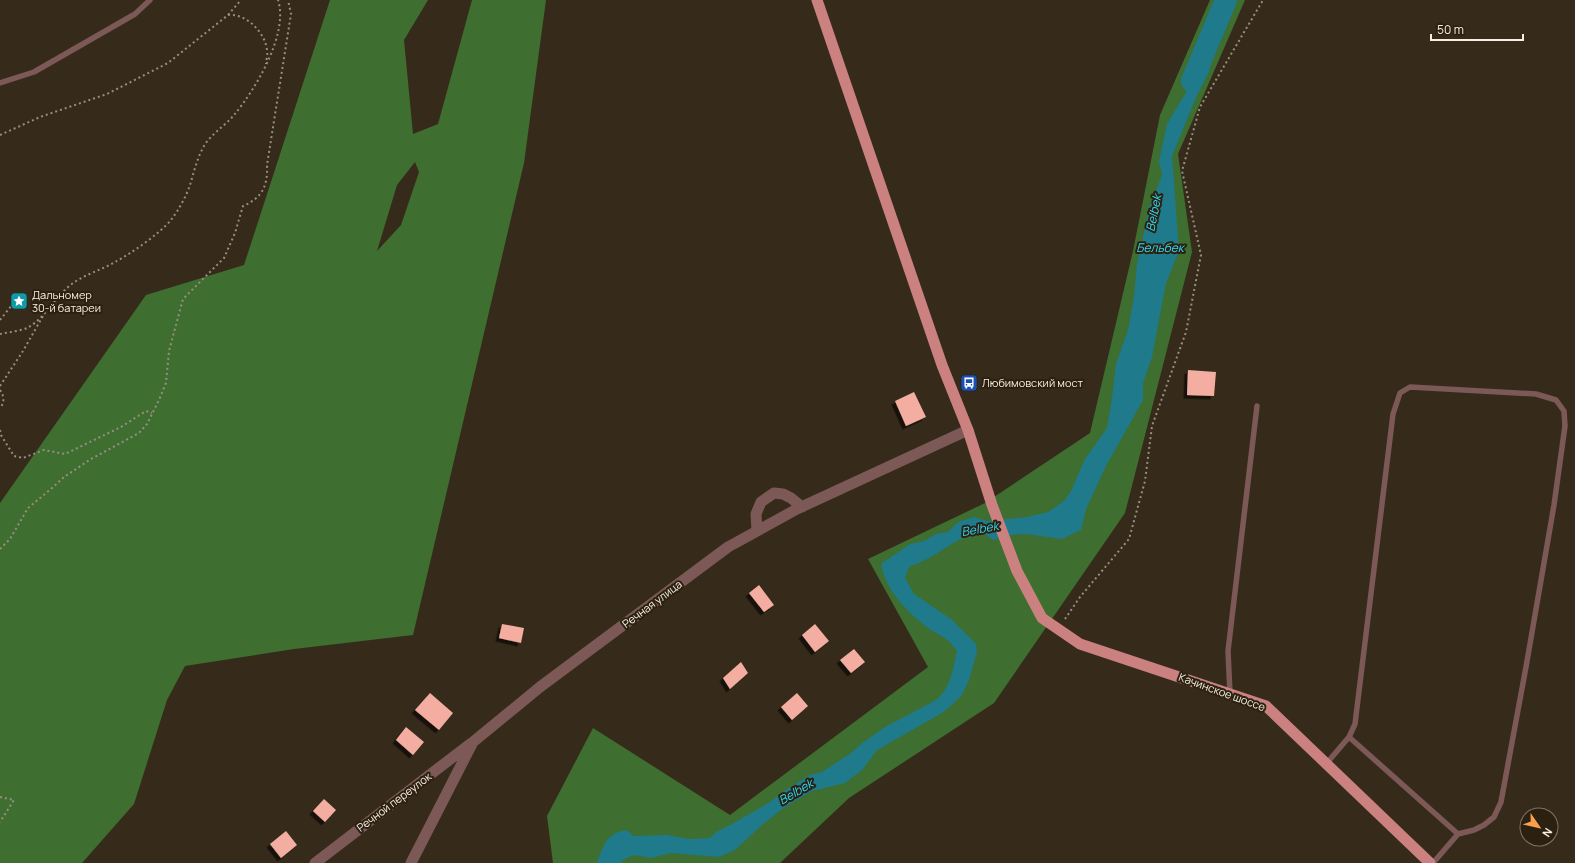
<svg xmlns="http://www.w3.org/2000/svg" width="1575" height="863" font-family="Manrope,sans-serif">
<style>
.forest{fill:#3e6e30;fill-rule:evenodd}
.water{fill:#1f7a8c}
.lines{fill:none;stroke-linecap:round;stroke-linejoin:round}
.river{stroke:#1f7a8c;stroke-width:22}
.building{fill:#f4ada1;filter:url(#shadow)}
.path{stroke:#988f81;stroke-width:2;stroke-dasharray:2 3;stroke-linecap:butt}
.service{stroke:#7c5857;stroke-width:5.5}
.minor{stroke:#7c5857;stroke-width:11}
.primary{stroke:#ca817f;stroke-width:11}
.labels{text-anchor:middle;stroke-width:4;stroke-linejoin:round;paint-order:stroke}
.poi-label{font-size:11px;fill:#f7efe5;stroke:#2c2111;text-anchor:start}
.street-label{font-size:11px;fill:#f7efe5;stroke:#2c2111}
.water-label{font-size:12px;font-style:italic;fill:#2bdafa;stroke:#2c2111}
</style>
<defs>
<filter id="shadow"><feDropShadow dx="-3.5" dy="3.5" stdDeviation="0" flood-color="#0009"/></filter>
</defs>
<rect width="100%" height="100%" fill="#362b1a"/>
<path class="forest" d="M330,0h98l-24,40 9,94 25,-10 34,-124h74l-22,163 -111,472 -119,14 -109,17 -18,34 -33,104 -52,59h-82v-360l146,-208 98,-30zM415,162l4,10 -18,53 -24,26 20,-66z
M1210,0h35l-67,154 14,98 -67,261 -131,190 -145,95 -69,65h-227l-6,-47 46,-88 137,87 198,-148 -60,-108 117,-56 105,-70 43,-182 27,-136z"/>
<path class="water" d="M1223,0h12l-19,40 -7,32 -12,23 -25,61 7,95 -13,32 -14,74 -9,26v17l-37,66 -20,43 -5,21 -19,9 -36,-5 -17,1 -16,5 -8,-6c-27,1 -35,13 -56,24 -7,4 -14,6 -20,9l-4,11 9,16 37,25 25,25 1,8 -8,28 -7,15 -8,8 -12,10 -65,37 -15,20 -17,13 -33,8 -27,16 -23,18 -27,25 -16,7 -48,-4 -20,5 -17,-3 -11,5 -2,3h-24c7,-18 8,-29 29,-33l8,6 33,-1 22,4 21,-1 6,-6 16,-8 38,-22 16,-12 24,-15 12,-3 29,-19 10,-9 24,-17 51,-27c15,-12 17,-32 21,-49 -3,-4 -7,-9 -11,-12 -5,-4 -13,-7 -18,-11 -21,-16 -42,-37 -47,-64l29,-20 14,-3 12,-7 12,-2 10,-10 16,-5 13,4 40,-4 21,-5 16,-11 7,-10 14,-32 22,-31 5,-30 4,-34 12,-34 6,-33 3,-34 13,-57 12,-31 -3,-14 8,-37 24,-40 24,-58z"/>
<g class="lines">
<path class="river" d="M1192,81l34,-81"/>
</g>
<path class="building" d="M1188,370l28,2 -2,24 -27,-1z
M914,392l12,25 -20,9 -11,-25z
M759,585l15,20 -10,7 -15,-19z
M502,624l22,4 -3,15 -22,-5z
M815,624l14,17 -14,11 -13,-17z
M854,649l11,13 -14,11 -11,-13z
M741,662l7,11 -18,16 -7,-11z
M430,693l23,20 -14,17 -24,-20z
M797,693l11,13 -16,14 -11,-13z
M406,727l18,15 -11,13 -17,-15z
M324,799l12,11 -11,12 -12,-11z
M286,831l11,14 -16,13 -11,-14z"/>
<g class="lines">
<path class="path" d="M228,15c18,-2 38,18 39,36 1,4 -1,9 -1,13
M0,135l40,-18 67,-23 61,-31 60,-48 13,-15
M0,320l12,-15
M0,334c9,-2 22,-3 29,-7 16,-10 25,-27 38,-39 14,-13 33,-17 48,-26 17,-9 44,-28 56,-42 7,-9 15,-23 19,-35 4,-13 7,-27 14,-39 7,-12 21,-20 30,-31 21,-25 55,-81 44,-115
M0,386l23,-35 20,-35
M0,390c4,6 5,12 0,18
M0,430l1,5 13,21 9,2 21,-8 21,4 56,-27 25,-16 6,2
M0,549l10,-10 18,-31 23,-19 13,-12 27,-18 48,-26 8,-9 12,-24 7,-17 3,-32 14,-52 41,-41 11,-25 8,-27c19,-8 25,-20 24,-41l24,-151 -3,-14
M1065,619l15,-22 49,-58 16,-58 7,-55 34,-94 15,-77 -19,-84 18,-64 63,-107
M0,797l14,3 -14,22"/>
<path class="service" d="M0,83l34,-11 101,-58 15,-14
M1230,694l-2,-43 29,-245
M1349,737l109,97
M1326,764l23,-27 6,-13 38,-310 7,-21 10,-6 126,7 20,6 8,11 1,15 -11,79 -28,162 -25,135 -7,15 -10,8 -10,5 -16,4 -25,29"/>
<path class="minor" d="M757,531l-1,-17 5,-12 13,-9 9,1 8,4 11,9
M315,863l155,-119
M411,863l62,-121 67,-55 188,-140 69,-38 171,-79"/>
<path class="primary" d="M817,0l125,365 26,65 24,75 25,66 25,47 38,26 186,62 164,157"/>
</g>
<defs>
<symbol id="sight-square" viewBox="-11 -11 22 22"><rect x="-9" y="-9" width="18" height="18" rx="4" fill="#0f9aa8" stroke="#2c2111"/><path d="M0-6L1.8-2.2L6-1.7L2.9 1.2L3.7 5.4L0 3.3L-3.7 5.4L-2.9 1.2L-6-1.7L-1.8-2.2Z" fill="#fff"/></symbol>
<symbol id="bus-square" viewBox="-11 -11 22 22"><rect x="-9" y="-9" width="18" height="18" rx="4" fill="#1a4fb4" stroke="#2c2111"/><path d="M-5-6H5V4H4V6H2V4H-2V6H-4V4H-5ZM-3.5-4V0h7V-4ZM-3.5 1.2v1.5H-2V1.2ZM2 1.2v1.5H3.5V1.2Z" fill="#fff"/></symbol>
</defs>
<g fill-rule="evenodd">
<use href="#sight-square" x="9" y="291" width="20" height="20"/>
<use href="#bus-square" x="959" y="373" width="20" height="20"/>
</g>
<g class="labels">
<g class="poi-label">
<text x="32" y="299">Дальномер<tspan x="32" dy="13">30-й батареи</tspan></text>
<text x="982" y="387">Любимовский мост</text>
</g>
<g class="street-label">
<text transform="translate(652 604) rotate(-37)" y="4">Речная улица</text>
<text transform="translate(1222 692) rotate(20)" y="4">Качинское шоссе</text>
<text transform="translate(394 802) rotate(-37)" y="4">Речной переулок</text>
</g>
<g class="water-label">
<text transform="translate(1154 213) rotate(-79)" y="4">Belbek</text>
<text x="1160" y="252">Бельбек</text>
<text transform="translate(980 529) rotate(-10)" y="4">Belbek</text>
<text transform="translate(796 792) rotate(-31)" y="4">Belbek</text>
</g>
</g>
<g transform="translate(1539 827) rotate(124)"><circle r="19" fill="#2c2111" stroke="#7d7366"/>
<path d="M0-3L7 15L0 10L-7 15Z" fill="#f8a04b"/>
<text y="-6" font-size="11" font-weight="bold" text-anchor="middle" fill="#f7efe5">N</text>
</g>
<path d="M1431 34v6h92v-6" fill="none" stroke="#f7efe5" stroke-width="2"/>
<text x="1437" y="34" font-size="12" fill="#f7efe5" stroke="#2c2111" stroke-width="3" paint-order="stroke">50 m</text>
</svg>
